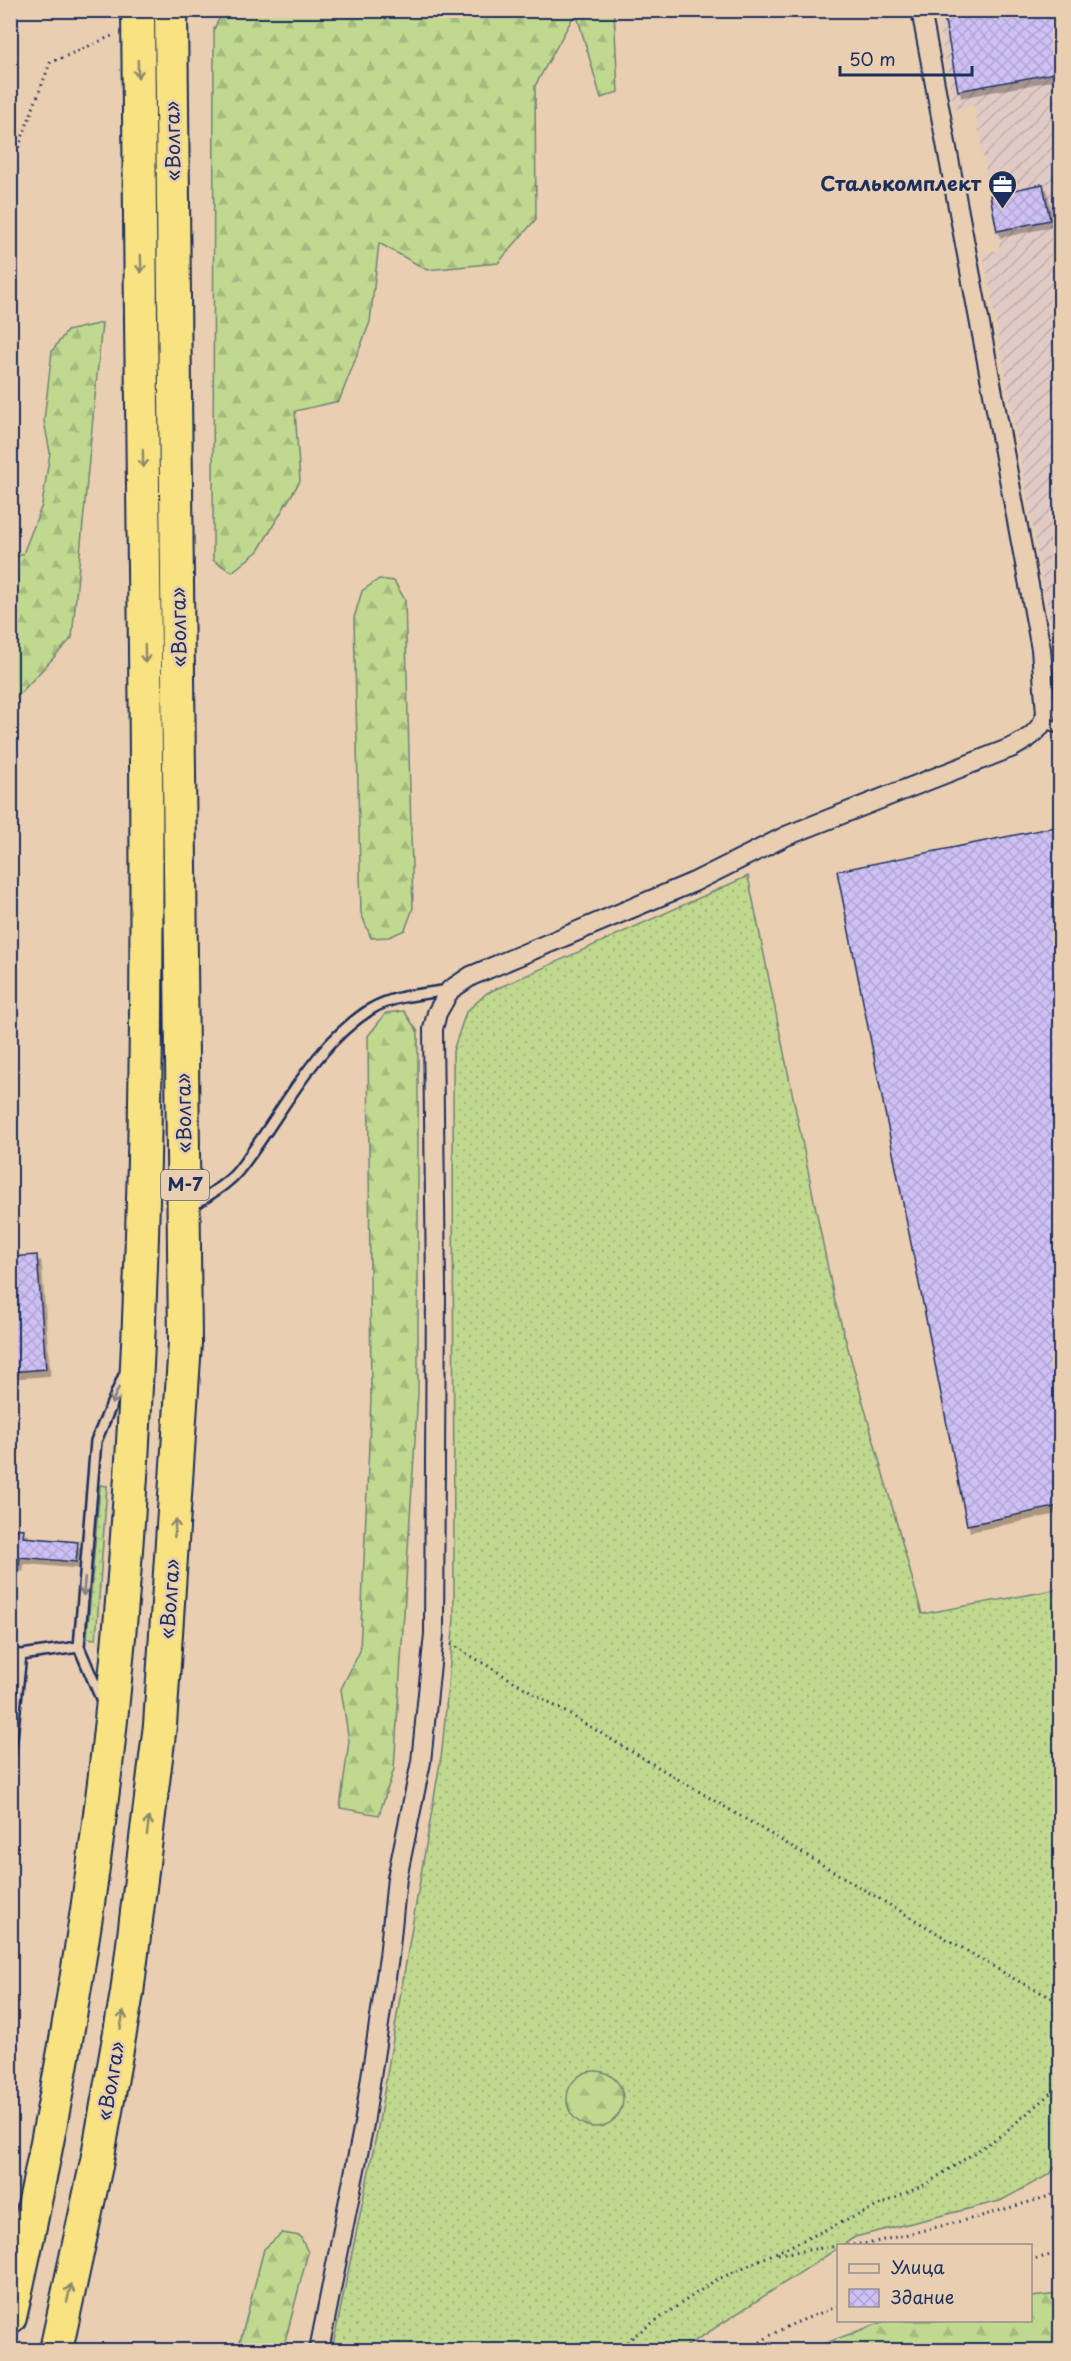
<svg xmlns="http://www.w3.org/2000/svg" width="1071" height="2361" font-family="'Playpen Sans',sans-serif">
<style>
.industrial{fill:url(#industrial-furrows)}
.grass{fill:url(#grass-dots);stroke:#6e8476;stroke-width:1.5}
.forest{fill:url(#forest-firs);stroke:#6e8476;stroke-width:1.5}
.building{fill:url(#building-cross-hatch);stroke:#1b2f5e;stroke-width:1.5;filter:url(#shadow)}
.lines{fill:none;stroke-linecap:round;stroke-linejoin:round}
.lane-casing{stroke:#1b2f5e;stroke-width:14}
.street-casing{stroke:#1b2f5e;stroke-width:22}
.highway-casing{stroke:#1b2f5e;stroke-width:36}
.path{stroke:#1b2f5e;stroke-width:3;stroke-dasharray:1.5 4.5;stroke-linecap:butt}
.lane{stroke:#e9ceb1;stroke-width:9}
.street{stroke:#e9ceb1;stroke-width:18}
.highway{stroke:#f8e281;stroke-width:32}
.oneway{stroke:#8a8870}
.oneway2{stroke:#827e88}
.labels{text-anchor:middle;stroke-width:5;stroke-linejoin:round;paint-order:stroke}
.shield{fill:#e9ceb1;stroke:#595f77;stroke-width:1.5}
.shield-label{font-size:18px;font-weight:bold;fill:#1b2f5e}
.street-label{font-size:20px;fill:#1b2f5e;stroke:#e9ceb1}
.poi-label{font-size:20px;font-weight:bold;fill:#1b2f5e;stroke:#e9ceb1;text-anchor:end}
</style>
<defs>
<pattern id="industrial-furrows" width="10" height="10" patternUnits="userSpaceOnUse" patternTransform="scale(1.5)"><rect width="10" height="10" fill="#e1cac4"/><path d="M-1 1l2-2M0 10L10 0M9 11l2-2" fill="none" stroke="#c0aeab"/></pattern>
<pattern id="grass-dots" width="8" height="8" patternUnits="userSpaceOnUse" patternTransform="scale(1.5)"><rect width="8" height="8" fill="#c1d88f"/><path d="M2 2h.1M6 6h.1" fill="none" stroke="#a5ba7e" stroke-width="1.8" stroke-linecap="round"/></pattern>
<pattern id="forest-firs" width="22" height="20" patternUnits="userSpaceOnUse" patternTransform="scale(1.5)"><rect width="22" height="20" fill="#c1d88f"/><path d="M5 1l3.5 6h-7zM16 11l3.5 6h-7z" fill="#a5ba7e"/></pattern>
<pattern id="building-cross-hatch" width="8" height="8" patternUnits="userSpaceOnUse" patternTransform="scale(1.5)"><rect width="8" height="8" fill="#cdc0f2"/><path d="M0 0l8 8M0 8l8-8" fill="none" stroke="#afa5d2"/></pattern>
<filter id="shadow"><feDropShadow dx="3.5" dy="6" stdDeviation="0" flood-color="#0004"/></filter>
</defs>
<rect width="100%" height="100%" fill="#e9ceb1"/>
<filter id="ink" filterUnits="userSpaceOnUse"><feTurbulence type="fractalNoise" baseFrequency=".0167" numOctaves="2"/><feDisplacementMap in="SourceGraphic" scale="12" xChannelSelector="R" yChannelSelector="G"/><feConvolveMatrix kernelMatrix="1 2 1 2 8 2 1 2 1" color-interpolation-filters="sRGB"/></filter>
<g filter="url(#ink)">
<path class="industrial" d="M936,11h124v667l-77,-426 17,-2 -26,-145 -20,4z"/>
<path class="grass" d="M748,876l86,422 88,316 138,-25v572l-10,13 -50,27 -145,36 -174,113h-349l46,-223 64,-376 12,-132 -1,-568 13,-39 21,-19z
M100,1485l7,1 -11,153 -9,-1z"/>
<path class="forest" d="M223,11h391l4,81 -17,6 -25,-86 -41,74 1,133 -38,44 -71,7 -48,-27 -9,79 -31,79 -44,10 5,70 -42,70 -26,21 -19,-12 1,-531z
M102,323l-30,315 -61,65v-144l12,-5 19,-49 8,-53 -6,-31 8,-70 15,-20z
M379,579l15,2 11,19 8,308 -8,22 -16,7 -18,1 -10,-25 -7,-295 8,-27z
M404,1011l14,21v361l-24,376 -15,46 -39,-7 9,-67 -8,-52 19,-38 11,-253 -3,-362 18,-23z
M567 2099a28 28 0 1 1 56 0a28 28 0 1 1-56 0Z
M282,2233l18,3 8,16 -25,98h-45l26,-101z
M1060,2294v56h-253l78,-29 145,-1 1,-23z"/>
<path class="building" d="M943,10h117v62l-102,19z
M1060,177v29l-6,-28z
M1043,184l7,36 -53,11 -7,-36z
M1060,539v54l-9,-52z
M1060,826v680l-93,19 -130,-654z
M37,1255l9,114 -36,3v-115z
M10,1528l14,1 -1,8 55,5 -2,20 -56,-5 -1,8 -9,-1z"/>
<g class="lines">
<defs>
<path id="lane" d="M1044,723l16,5
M191,1207c15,-11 36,-22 47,-36 43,-54 73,-124 133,-162 23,-14 54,-15 79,-19
M10,1654l11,1 58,-8
M102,1701l-23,-54 17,-206 28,-66
M10,1756l11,-101"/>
<path id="street" d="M319,2350l45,-226 25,-167 8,-79 24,-116 13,-128 2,-345 -3,-260 4,-16 13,-23 21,-14 223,-94 92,-46 227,-89c15,-8 28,-16 33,-33l-5,-65 -120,-639"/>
<path id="highway" d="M10,2317c45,-197 80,-396 101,-597 37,-355 38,-713 34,-1069 -3,-214 -5,-427 -7,-641
M56,2350l41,-189 30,-168 33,-268 25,-382 -14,-1333"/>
</defs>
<use href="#lane" class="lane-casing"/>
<use href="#street" class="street-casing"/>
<use href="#highway" class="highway-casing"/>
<path class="path" d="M10,170l40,-107 64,-28
M451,1644l565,336 44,22
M841,2246l30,-3 107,-26 82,-24
M778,2254l60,-8
M1030,2260l30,-7
M618,2350l17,-15 79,-54 214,-98 75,-49 57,-49
M751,2350c23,-22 59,-32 87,-44"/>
<use href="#lane" class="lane"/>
<use href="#street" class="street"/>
<use href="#highway" class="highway"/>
</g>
<defs><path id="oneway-shaft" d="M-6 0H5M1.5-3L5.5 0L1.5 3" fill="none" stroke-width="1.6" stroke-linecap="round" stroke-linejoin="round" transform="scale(1.5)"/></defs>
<g class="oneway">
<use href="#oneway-shaft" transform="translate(138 69) rotate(89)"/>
<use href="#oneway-shaft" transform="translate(141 264) rotate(89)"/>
<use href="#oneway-shaft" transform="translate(143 459) rotate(89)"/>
<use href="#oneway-shaft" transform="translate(145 654) rotate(89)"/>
<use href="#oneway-shaft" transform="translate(175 1528) rotate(-86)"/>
<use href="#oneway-shaft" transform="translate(148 1826) rotate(-83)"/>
<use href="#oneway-shaft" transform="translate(122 2020) rotate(-80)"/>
<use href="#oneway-shaft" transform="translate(69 2293) rotate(-78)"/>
</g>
<g class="oneway2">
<use href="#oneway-shaft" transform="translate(115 1396) rotate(114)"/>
<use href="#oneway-shaft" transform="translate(84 1587) rotate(95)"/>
</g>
</g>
<defs>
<symbol id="office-pin" viewBox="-11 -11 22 30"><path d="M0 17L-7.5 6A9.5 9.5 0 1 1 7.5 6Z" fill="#1b2f5e" stroke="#e9ceb1"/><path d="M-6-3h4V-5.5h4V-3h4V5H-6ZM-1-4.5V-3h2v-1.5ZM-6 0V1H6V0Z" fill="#fff"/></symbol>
</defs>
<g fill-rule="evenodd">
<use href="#office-pin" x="986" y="168" width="33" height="45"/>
</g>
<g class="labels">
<rect class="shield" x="161" y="1170" width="48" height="30" rx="4.5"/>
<g class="shield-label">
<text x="185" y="1191">М-7</text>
</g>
<g class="street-label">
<text transform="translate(173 141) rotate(-91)" y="7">«Волга»</text>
<text transform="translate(179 627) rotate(-91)" y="7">«Волга»</text>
<text transform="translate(184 1113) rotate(-91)" y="7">«Волга»</text>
<text transform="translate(170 1599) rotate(-86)" y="7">«Волга»</text>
<text transform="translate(111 2081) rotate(-80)" y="7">«Волга»</text>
</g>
<g class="poi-label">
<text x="981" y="191">Сталькомплект</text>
</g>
</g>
<rect width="1071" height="2361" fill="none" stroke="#e9ceb1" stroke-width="36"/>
<rect x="18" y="18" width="1035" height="2325" fill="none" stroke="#1b2f5e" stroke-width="2" filter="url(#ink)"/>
<rect x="837" y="2244" width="195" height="78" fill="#e9ceb1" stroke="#978e90" stroke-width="1.5"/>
<rect x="849" y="2264" width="30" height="9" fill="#e9ceb1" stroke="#978e90" stroke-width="1.5"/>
<text x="891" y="2274" font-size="18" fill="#1b2f5e">Улица</text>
<rect x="849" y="2289" width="30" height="18" fill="url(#building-cross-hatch)" stroke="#978e90" stroke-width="1.5"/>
<text x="891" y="2304" font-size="18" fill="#1b2f5e">Здание</text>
<path d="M840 66v9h132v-9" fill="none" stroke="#1b2f5e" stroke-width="3"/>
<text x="849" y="66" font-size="18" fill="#1b2f5e" stroke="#e9ceb1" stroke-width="4.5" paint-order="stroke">50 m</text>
</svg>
